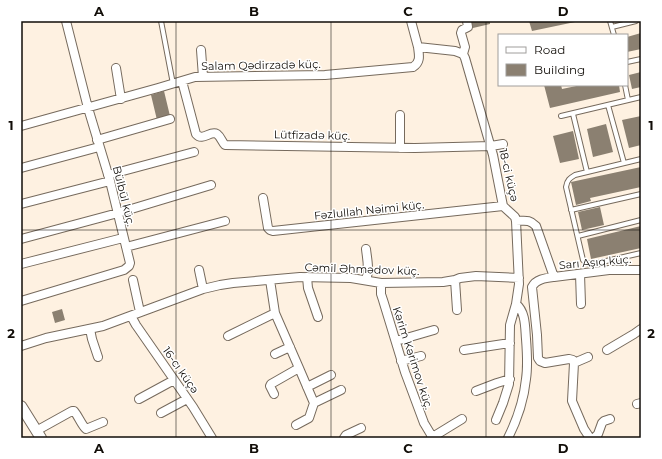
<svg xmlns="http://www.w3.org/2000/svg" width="662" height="459" font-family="Montserrat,sans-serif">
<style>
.building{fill:#8b8071}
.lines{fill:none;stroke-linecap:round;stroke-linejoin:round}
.service-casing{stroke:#766a5d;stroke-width:6}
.minor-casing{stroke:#766a5d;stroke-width:10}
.tertiary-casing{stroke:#766a5d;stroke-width:12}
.service{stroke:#fff;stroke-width:4}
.minor{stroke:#fff;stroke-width:8}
.tertiary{stroke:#fff;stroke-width:10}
.grid{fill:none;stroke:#110d08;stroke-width:1;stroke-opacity:0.55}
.labels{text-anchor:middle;stroke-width:3;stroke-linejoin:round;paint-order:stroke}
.street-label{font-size:11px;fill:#110d08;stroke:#fff}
.neatline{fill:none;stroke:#110d08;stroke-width:1.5}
.grid-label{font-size:13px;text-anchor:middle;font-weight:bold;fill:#110d08}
</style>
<rect width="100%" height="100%" fill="#fef1e1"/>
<path class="building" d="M471,21h19v3l-17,4z
M529,21h46v1l-43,9z
M641,33v16l-14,3v-15z
M641,72v15l-9,2 -3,-14z
M544,85h17l1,4 19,-4h38l1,7 -70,16z
M164,91l6,25 -13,4 -6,-25z
M641,116v29l-12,3 -7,-28z
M606,124l7,28 -20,5 -6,-28z
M573,131l6,28 -19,4 -7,-27z
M641,167v20l-51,11 1,3 -15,4 -5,-23z
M600,207l4,18 -22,5 -4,-18z
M641,226v22l-50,11 -4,-20z
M62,309l3,11 -10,3 -3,-11z"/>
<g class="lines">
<defs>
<path id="service" d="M161,21l12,63
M610,21l4,14
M612,27l24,-6
M627,62l14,-3
M625,85l3,15
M608,105l16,58
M573,114l14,58
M561,116l80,-19
M641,159l-66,16c-5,3 -8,5 -9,12l17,73 3,3 7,1 48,-11
M571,210l70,-16
M578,236l63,-16"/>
<path id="minor" d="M411,21l7,26 37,4 8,3 2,4 28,97 10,51 12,11 1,4 3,63 -3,20c10,8 9,24 10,35 1,13 2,27 0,40 -2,20 -9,41 -18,59
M201,50l2,27
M463,54l2,-7 -4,-14 1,-3 6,-3 -1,-6
M116,68l5,31
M182,81l14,53c7,8 14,-4 21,0 4,3 5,8 8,11l190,3 76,-2 12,-2
M400,115v33
M21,126l137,-38 37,-11 130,-2 88,-8c8,-5 6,-12 5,-20
M97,140l73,-21
M21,168l78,-21
M108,175l86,-23
M263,198l5,30 2,2 3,1 230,-25
M21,204l89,-23
M516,221c9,0 13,-2 20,5l18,51 55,-7h32
M21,239l97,-26 93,-28
M126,247l99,-26
M21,264l102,-26
M199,270l4,19
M580,274l1,30
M307,277l1,11 10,29
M554,277c-8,1 -18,2 -22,10l5,48 1,23 2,3 5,2 24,-4 4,1 1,3 -2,38 12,28 6,9
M133,280l7,32
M270,280l5,33 24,55 15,35 -5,15 -13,7
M366,280c4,-10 1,-21 0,-31
M455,280l2,30
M381,283v11l2,6 22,72 19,51 9,15
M21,301l103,-31 5,-4 1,-3 -20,-82 -22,-73 -22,-87
M131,316l5,9 57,82 19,31
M90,329l2,10 6,18
M228,336l47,-23
M396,341l38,-11
M21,346l25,-8 57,-12 100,-37 17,-4 13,-2 67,-6 51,1 30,5 62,-1 12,-2 5,-2 16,-2 43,2
M464,350l46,-7
M607,350l27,-16 7,-5
M275,354l15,-7
M401,361l20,-5
M574,363l14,-6
M307,387l24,-12
M476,391l21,-8 13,-4
M274,394l-4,-8 1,-2 28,-16
M139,399l35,-19
M314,403l27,-13
M637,404l4,-1
M161,413l26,-14
M496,420l7,-17 6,-19 1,-59 6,-21
M36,431l36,-20h2c5,6 7,13 12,18l17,-7
M344,438l2,-3 15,-7
M431,438l31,-19
M594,438l4,-4 4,-11 2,-2 6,-2"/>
<path id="tertiary" d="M21,406l20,32"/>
</defs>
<use href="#service" class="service-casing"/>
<use href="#minor" class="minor-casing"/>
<use href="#tertiary" class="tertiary-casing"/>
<use href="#service" class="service"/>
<use href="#minor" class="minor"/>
<use href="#tertiary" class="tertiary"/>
</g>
<path class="grid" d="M176,21v417M331,21v417M486,21v417M21,230h620"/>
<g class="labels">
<g class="street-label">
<text transform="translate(261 65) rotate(-1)" y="4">Salam Qədirzadə küç.</text>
<text transform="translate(312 135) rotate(1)" y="4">Lütfizadə küç.</text>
<text transform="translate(509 175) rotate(77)" y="4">18-ci küçə</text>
<text transform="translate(124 196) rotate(76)" y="4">Bülbül küç.</text>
<text transform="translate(369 210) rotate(-6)" y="4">Fəzlullah Nəimi küç.</text>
<text transform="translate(595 262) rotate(-5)" y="4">Sarı Aşıq küç.</text>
<text transform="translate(362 269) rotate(2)" y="4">Cəmil Əhmədov küç.</text>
<text transform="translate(413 358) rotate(72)" y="4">Kərim Kərimov küç.</text>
<text transform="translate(181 370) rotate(55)" y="4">16-cı küçə</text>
</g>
</g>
<rect width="662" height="459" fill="none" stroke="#ffffff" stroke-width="44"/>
<rect x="498" y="34" width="130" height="52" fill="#ffffff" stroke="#a09e9c"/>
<rect x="506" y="47" width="20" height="6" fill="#ffffff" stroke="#a09e9c"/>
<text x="534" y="54" font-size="12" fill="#110d08">Road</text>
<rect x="506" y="64" width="20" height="12" fill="#8b8071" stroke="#a09e9c"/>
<text x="534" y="74" font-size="12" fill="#110d08">Building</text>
<rect x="22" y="22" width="618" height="415" class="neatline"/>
<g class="grid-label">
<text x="99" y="16">A</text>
<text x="254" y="16">B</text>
<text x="408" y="16">C</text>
<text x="563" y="16">D</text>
<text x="11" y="130">1</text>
<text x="651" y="130">1</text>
<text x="11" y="338">2</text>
<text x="651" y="338">2</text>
<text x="99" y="453">A</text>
<text x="254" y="453">B</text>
<text x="408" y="453">C</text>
<text x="563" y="453">D</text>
</g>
</svg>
